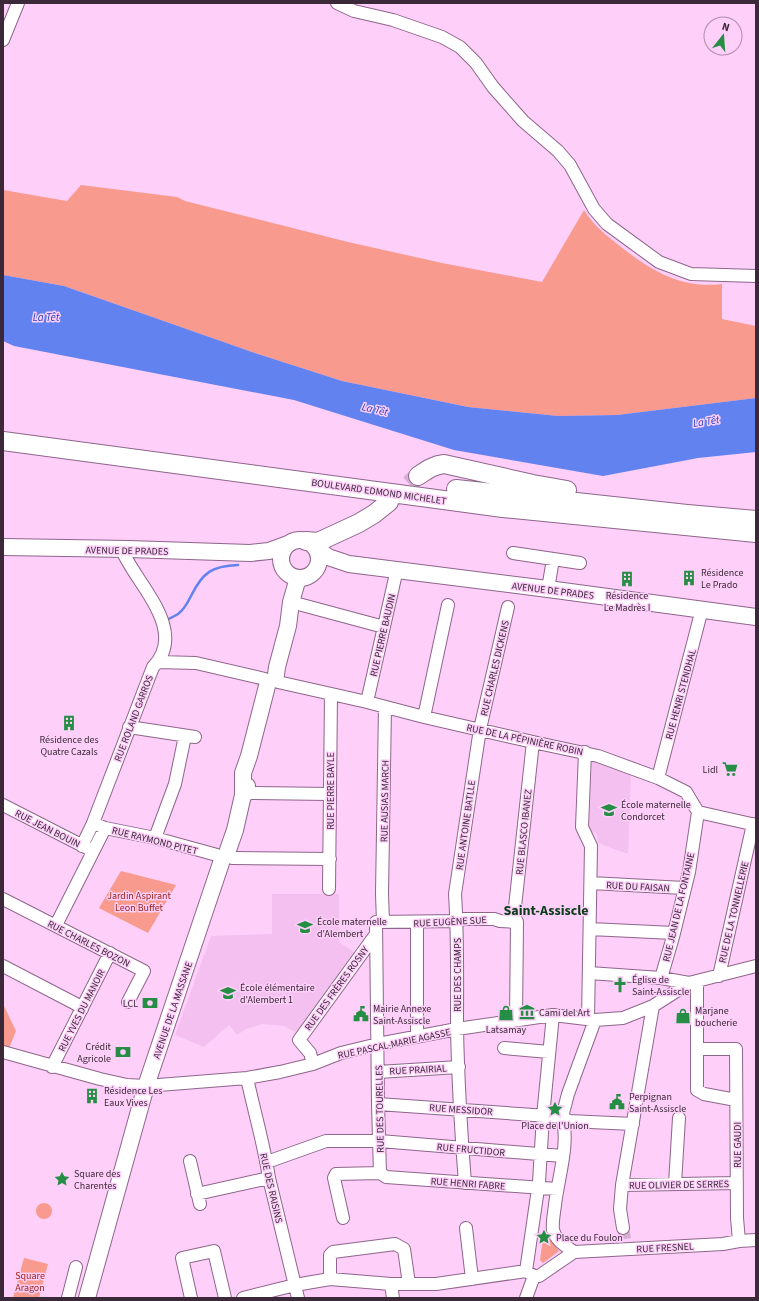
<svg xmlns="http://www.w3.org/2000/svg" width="759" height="1301" font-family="'Source Sans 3',sans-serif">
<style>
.built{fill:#f4c0f0}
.green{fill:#f89a8d}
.water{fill:#6182ef}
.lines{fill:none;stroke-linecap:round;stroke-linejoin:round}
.stream{stroke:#6182ef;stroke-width:2.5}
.minor-tunnel{stroke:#d6aed3;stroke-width:12;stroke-dasharray:12 6;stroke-linecap:butt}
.highway-tunnel{stroke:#d6aed3;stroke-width:18;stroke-dasharray:18 9;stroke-linecap:butt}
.minor-casing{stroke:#8e658b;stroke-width:14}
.major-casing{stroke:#8e658b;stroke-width:18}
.highway-casing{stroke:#8e658b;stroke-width:20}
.minor{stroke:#fff;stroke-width:12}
.major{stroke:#fff;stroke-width:16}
.highway{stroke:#fff;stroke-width:18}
.labels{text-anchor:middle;stroke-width:3;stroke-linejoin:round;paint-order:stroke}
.street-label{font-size:10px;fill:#3b2939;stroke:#fdcff9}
.poi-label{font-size:10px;fill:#3b2939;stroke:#fdcff9;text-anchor:start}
.park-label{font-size:10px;fill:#9b231b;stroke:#fdcff9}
.water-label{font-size:11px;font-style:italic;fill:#2c42c1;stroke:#fdcff9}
.district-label{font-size:14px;font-weight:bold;fill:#093b18;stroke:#fdcff9}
</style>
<rect width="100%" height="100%" fill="#fdcff9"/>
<path class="built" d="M592,760l39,15 -3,79 -30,-11 -1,-9 -8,-4z
M272,894h67v48l16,11 -58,80 -13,-7 -21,-2 -17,5 -9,6 -8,-10 -25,22 -29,-12 36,-99 61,-2z"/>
<path class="green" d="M81,185l96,12 8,4 163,41 94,21 100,19 42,-72c9,15 23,26 37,37 31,24 60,42 101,37v35l34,7v72l-139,17 -59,1 -90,-9 -126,-26 -90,-29 -188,-66 -61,-11v-85l64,11z
M121,871l55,14 -28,48 -49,-25z
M4,1006l12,25 -7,17 -6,-1v-40z
M36 1211a8 8 0 1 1 16 0a8 8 0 1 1-16 0Z
M545,1237h3l11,14 -16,12 -3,-3 3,-22z
M24,1258l24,6 -9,34h-26z"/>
<path class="water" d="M3,275l61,11 188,66 90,29 126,26 90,9 59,-1 139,-17v54l-58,6 -95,18 -149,-26 -160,-50 -280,-54 -11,-5z"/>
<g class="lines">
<path class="stream" d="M167,620c3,-2 8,-4 11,-6 6,-4 10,-12 13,-18 12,-24 21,-30 47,-31"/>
<path class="minor-tunnel" d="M623,1228l2,11"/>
<path class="highway-tunnel" d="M389,502l29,-26"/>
<defs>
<path id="minor" d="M337,3l17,8 39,9 49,17 18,10 16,16 17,24 30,34 35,30 12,14 24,44 13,15 52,38 32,12 65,2
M3,40l15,-37
M513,553l67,10
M548,589l5,-30
M291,602l93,25
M158,662l38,1 69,16
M278,682l89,20 57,15 109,25 65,14 60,22 28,14 12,20 58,13
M367,702l30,-133
M424,717l24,-112
M129,727l66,10
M585,752l-3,75 9,19 -3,173
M658,778l44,-169
M243,795l9,-2 77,1
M3,805l86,44
M93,823l12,5 50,10 62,17
M155,838l20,-54 10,-48
M82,846l11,-23 60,-156c36,-37 -17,-83 -31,-117
M232,858l98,1
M591,883l93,5
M329,889l2,-195
M3,899l141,72 -16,31
M383,922l-1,-28 3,-187
M417,922v115
M56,925l49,-97
M590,929l84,4
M3,966l73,38 6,5
M589,973l72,5 28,5
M719,976l34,-152
M661,978l12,-41 16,-65 9,-60
M697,982v108l7,4 32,6
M516,1020l1,-98 -3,-6 19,-174
M504,1048l45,4
M697,1049h39l1,169 2,23
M3,1052l97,27 27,6 19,1 101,-8 33,-6 33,-8 28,-11 37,-9 79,-15 96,-14 42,5 28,-2 30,-12 36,-23 67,-17
M313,1064l-3,-11 -11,-13 77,-106
M52,1067l58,-114
M378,1072l81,-5
M247,1078c7,33 17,66 22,100l29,120
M378,1104l184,13 7,4 64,3
M562,1117c8,26 -4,61 -7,88 -1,8 -3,18 -2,25 3,11 13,16 21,22
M562,1117l6,-23 27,-74
M190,1161l10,43
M267,1162l59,-21h54l183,15
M380,1173l-2,-69 -2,-182 81,-1 7,-2h30l6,2 17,1
M380,1173l6,4 171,12
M465,1183c-4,-52 -7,-104 -8,-155 0,-45 1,-89 -2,-134l25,-165 28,-122
M675,1184l4,-66
M622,1185l115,-2
M197,1194l72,-16
M343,1218l-9,-40 2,-4 44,-1
M466,1228l6,51
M623,1228l-3,-19 2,-24 31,-179
M534,1276l-8,-5 13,-89 4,-66 10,-101
M534,1276h5l35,-24 149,-8 16,-3 17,-1
M330,1279v-24l3,-3 62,-8 9,5 5,35
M391,1284l2,14
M68,1298l8,-31
M191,1298l-9,-40 32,-7 11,47
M243,1298l52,-13 35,-6 61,5h45l90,-13
M526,1298l8,-22"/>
<path id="major" d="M281 559a19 19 0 1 1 38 0a19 19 0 1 1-38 0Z
M3,547l126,2 121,4 19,-2 19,-7
M316,548l12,9 21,7 199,25 208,28
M276,675l1,-8 11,-41 3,-24 7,-24
M243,795v-22l6,-17 18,-70
M228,850l7,-20 8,-35 4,-9
M87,1298l59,-212 75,-223"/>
<path id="highway" d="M3,441l500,67 253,25
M418,476c9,-6 16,-11 26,-12l89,20 34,6
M456,489l231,25 69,6
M306,541l12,1 41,-19 15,-9 15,-12"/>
</defs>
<use href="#minor" class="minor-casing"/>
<use href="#major" class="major-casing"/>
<use href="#highway" class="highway-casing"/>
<use href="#minor" class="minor"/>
<use href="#major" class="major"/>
<use href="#highway" class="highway"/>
</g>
<defs>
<symbol id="building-bare" viewBox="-9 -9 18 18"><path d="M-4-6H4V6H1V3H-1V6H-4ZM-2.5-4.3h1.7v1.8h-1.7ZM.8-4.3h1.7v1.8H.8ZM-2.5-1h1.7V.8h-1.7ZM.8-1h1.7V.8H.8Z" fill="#258d44" stroke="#fdcff9" stroke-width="2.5" paint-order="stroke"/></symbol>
<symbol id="supermarket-bare" viewBox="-9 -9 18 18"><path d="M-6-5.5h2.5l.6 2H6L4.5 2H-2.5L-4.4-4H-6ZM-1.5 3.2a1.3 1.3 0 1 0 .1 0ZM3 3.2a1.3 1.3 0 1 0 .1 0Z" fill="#258d44" stroke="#fdcff9" stroke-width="2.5" paint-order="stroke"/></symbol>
<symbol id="school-bare" viewBox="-9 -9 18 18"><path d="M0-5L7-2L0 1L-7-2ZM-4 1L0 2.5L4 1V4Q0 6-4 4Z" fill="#258d44" stroke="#fdcff9" stroke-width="2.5" paint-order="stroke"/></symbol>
<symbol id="church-bare" viewBox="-9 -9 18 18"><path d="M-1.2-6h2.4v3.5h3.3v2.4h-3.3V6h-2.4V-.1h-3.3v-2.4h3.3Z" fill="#258d44" stroke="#fdcff9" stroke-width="2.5" paint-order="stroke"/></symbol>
<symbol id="bank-bare" viewBox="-9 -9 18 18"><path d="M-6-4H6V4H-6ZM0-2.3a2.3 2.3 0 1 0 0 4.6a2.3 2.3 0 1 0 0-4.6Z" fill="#258d44" stroke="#fdcff9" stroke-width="2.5" paint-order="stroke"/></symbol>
<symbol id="museum-bare" viewBox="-9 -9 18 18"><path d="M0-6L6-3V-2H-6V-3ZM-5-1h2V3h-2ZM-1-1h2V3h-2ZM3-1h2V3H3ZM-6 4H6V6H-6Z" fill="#258d44" stroke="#fdcff9" stroke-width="2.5" paint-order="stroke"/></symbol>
<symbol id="shop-bare" viewBox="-9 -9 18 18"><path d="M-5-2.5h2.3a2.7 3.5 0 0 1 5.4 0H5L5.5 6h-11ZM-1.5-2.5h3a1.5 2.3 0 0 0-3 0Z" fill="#258d44" stroke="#fdcff9" stroke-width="2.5" paint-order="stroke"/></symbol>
<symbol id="civic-bare" viewBox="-9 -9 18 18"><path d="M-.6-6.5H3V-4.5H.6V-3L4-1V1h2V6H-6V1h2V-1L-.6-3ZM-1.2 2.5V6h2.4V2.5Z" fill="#258d44" stroke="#fdcff9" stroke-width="2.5" paint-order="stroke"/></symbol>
<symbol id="sight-bare" viewBox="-9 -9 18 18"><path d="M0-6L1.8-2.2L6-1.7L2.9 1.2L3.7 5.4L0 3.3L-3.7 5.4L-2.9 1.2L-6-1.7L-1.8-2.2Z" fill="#258d44" stroke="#fdcff9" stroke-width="2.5" paint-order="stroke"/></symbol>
</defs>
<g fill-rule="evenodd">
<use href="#building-bare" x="678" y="567" width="22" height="22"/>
<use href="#building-bare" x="616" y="568" width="22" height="22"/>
<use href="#building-bare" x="58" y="712" width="22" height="22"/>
<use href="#supermarket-bare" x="719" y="758" width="22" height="22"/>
<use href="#school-bare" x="598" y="799" width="22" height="22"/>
<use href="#school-bare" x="294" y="916" width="22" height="22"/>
<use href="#church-bare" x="609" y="974" width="22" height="22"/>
<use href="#school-bare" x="217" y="982" width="22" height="22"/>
<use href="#bank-bare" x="139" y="992" width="22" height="22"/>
<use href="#museum-bare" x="516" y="1001" width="22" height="22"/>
<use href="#shop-bare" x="495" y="1002" width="22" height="22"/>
<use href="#civic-bare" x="350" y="1003" width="22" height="22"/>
<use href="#shop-bare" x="672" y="1005" width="22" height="22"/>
<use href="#bank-bare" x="112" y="1041" width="22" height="22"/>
<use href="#building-bare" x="81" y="1085" width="22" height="22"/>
<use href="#civic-bare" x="606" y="1091" width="22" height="22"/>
<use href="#sight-bare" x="544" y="1098" width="22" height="22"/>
<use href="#sight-bare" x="51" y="1168" width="22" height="22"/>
<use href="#sight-bare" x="533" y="1226" width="22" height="22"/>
</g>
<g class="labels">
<g class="street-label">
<text transform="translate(379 491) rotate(8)" y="4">BOULEVARD EDMOND MICHELET</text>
<text transform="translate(127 550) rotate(1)" y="4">AVENUE DE PRADES</text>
<text transform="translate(553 590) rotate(7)" y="4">AVENUE DE PRADES</text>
<text transform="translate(382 635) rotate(-77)" y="4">RUE PIERRE BAUDIN</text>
<text transform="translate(494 668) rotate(-77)" y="4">RUE CHARLES DICKENS</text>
<text transform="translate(680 694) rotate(-75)" y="4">RUE HENRI STENDHAL</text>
<text transform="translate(133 718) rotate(-69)" y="4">RUE ROLAND GARROS</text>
<text transform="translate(525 739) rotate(12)" y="4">RUE DE LA PÉPINIÈRE ROBIN</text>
<text transform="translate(330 791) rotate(-90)" y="4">RUE PIERRE BAYLE</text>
<text transform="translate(384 801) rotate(-89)" y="4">RUE AUSIAS MARCH</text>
<text transform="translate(465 825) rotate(-82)" y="4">RUE ANTOINE BATLLE</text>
<text transform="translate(48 828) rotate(27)" y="4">RUE JEAN BOUIN</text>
<text transform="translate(523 832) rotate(-84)" y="4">RUE BLASCO IBANEZ</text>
<text transform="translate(155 840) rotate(14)" y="4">RUE RAYMOND PITET</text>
<text transform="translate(638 886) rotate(3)" y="4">RUE DU FAISAN</text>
<text transform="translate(678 907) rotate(-77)" y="4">RUE JEAN DE LA FONTAINE</text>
<text transform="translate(733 912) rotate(-77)" y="4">RUE DE LA TONNELLERIE</text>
<text transform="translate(450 921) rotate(-3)" y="4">RUE EUGÈNE SUE</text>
<text transform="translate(89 943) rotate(27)" y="4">RUE CHARLES BOZON</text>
<text transform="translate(457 975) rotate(-90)" y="4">RUE DES CHAMPS</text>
<text transform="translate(336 988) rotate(-54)" y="4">RUE DES FRÈRES ROSNY</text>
<text transform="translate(81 1010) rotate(-63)" y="4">RUE YVES DU MANOIR</text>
<text transform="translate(172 1010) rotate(-71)" y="4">AVENUE DE LA MASSANE</text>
<text transform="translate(394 1043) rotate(-12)" y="4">RUE PASCAL-MARIE AGASSE</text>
<text transform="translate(418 1069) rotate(-3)" y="4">RUE PRAIRIAL</text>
<text transform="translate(379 1109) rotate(-91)" y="4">RUE DES TOURELLES</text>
<text transform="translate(461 1109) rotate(4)" y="4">RUE MESSIDOR</text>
<text transform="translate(737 1145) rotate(-90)" y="4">RUE GAUDI</text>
<text transform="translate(471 1149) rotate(5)" y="4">RUE FRUCTIDOR</text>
<text transform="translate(468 1183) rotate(4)" y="4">RUE HENRI FABRE</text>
<text transform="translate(679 1184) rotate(-1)" y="4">RUE OLIVIER DE SERRES</text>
<text transform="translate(272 1188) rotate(77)" y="4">RUE DES RAISINS</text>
<text transform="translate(665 1247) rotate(-3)" y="4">RUE FRESNEL</text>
</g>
<g class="poi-label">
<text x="701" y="576">Résidence<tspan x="701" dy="12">Le Prado</tspan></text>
<text x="627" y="599" text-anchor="middle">Résidence<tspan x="627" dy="12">Le Madrès I</tspan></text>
<text x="69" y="743" text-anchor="middle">Résidence des<tspan x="69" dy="12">Quatre Cazals</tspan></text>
<text x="718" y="773" text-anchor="end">Lidl</text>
<text x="621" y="808">École maternelle<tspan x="621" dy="12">Condorcet</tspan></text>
<text x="317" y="925">École maternelle<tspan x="317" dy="12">d'Alembert</tspan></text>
<text x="632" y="983">Église de<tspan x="632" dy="12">Saint-Assiscle</tspan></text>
<text x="240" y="991">École élémentaire<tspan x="240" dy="12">d'Alembert 1</tspan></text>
<text x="138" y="1007" text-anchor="end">LCL</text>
<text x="373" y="1012">Mairie Annexe<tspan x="373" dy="12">Saint-Assiscle</tspan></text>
<text x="695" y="1014">Marjane<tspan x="695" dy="12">boucherie</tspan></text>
<text x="539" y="1016">Cami del Art</text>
<text x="506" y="1033" text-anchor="middle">Latsamay</text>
<text x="111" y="1050" text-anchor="end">Crédit<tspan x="111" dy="12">Agricole</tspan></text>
<text x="104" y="1094">Résidence Les<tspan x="104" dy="12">Eaux Vives</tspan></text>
<text x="629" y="1100">Perpignan<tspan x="629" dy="12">Saint-Assiscle</tspan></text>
<text x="555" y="1129" text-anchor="middle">Place de l'Union</text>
<text x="74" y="1177">Square des<tspan x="74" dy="12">Charentes</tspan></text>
<text x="556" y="1241">Place du Foulon</text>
</g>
<g class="park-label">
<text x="139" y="899">Jardin Aspirant<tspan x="139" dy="12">Leon Buffet</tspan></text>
<text x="30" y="1279">Square<tspan x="30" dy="12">Aragon</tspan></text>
</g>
<g class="water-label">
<text x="46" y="321">La Têt</text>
<text transform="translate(375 409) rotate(13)" y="4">La Têt</text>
<text transform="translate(706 421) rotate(-9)" y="4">La Têt</text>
</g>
<g class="district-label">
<text x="546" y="915">Saint-Assiscle</text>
</g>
</g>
<rect width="759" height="1301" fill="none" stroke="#3b2939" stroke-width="8"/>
<g transform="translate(723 36) rotate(17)"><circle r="19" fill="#fdcff9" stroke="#af8dac"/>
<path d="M0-3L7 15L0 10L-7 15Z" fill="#258d44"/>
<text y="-6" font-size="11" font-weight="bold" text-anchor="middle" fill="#3b2939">N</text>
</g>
</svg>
